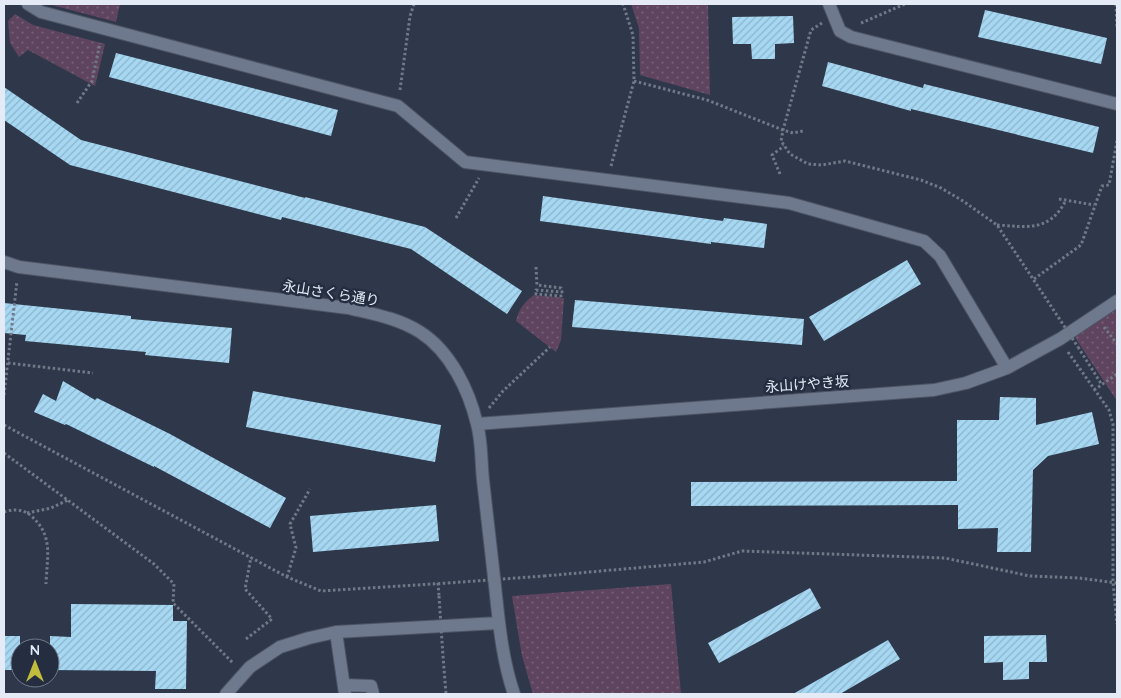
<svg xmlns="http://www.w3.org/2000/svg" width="1121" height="698" font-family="Quicksand,'Noto Sans JP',sans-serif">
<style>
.park{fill:url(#park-dots)}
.building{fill:url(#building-hatch)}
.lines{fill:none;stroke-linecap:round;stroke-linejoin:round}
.minor-casing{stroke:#4c5464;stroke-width:14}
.path{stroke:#707988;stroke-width:3;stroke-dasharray:2.5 2.5;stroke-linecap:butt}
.minor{stroke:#6e798e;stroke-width:12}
.path-bridge{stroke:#707988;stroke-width:3;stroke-dasharray:2.5 2.5;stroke-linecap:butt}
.labels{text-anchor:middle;stroke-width:5;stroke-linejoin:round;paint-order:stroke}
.street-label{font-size:14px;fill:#e4ebf7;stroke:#242e40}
</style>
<defs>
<pattern id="park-dots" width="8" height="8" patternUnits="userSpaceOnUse" patternTransform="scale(1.25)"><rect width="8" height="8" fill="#5f445f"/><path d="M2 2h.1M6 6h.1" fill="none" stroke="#765f77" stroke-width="1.8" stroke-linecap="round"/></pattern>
<pattern id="building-hatch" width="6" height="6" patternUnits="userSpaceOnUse" patternTransform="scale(1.25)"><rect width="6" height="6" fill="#a6d8f3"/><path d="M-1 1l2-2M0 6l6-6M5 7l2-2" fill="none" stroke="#8eb4c9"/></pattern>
</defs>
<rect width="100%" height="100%" fill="#2e384a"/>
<path class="park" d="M48,4h72l-4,18z
M631,4h77l2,91 -70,-20 -1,-47z
M15,14l18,11 72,19 -10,42 -67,-36 -9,7 -9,-14 -2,-22z
M534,295l30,3 -3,42 -5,12 -40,-31c3,-12 8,-19 18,-26z
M1117,309v92l-43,-65z
M671,584l10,110h-148l-11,-38 -10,-60z"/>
<path class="building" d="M985,10l122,28 -6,26 -123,-27z
M793,16l1,27 -19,1v15h-23l-1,-15h-18l-1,-27z
M116,53l222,57 -7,26 -222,-59z
M828,62l95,26 1,-4 175,43 -6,26 -182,-44v2l-89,-25z
M4,87l77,53 224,58v-1l120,30 97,64 -15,23 -96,-65 -129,-32 -1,3 -211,-55 -66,-45z
M543,196l180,25 1,-3 43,6 -3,24 -53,-6v2l-171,-23z
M907,260l14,24 -97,57 -15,-24z
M575,300l229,19 -2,26 -230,-18z
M4,303l127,13v3l101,9 -3,35 -84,-8 1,-3 -121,-11 1,-6 -22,-2z
M63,381l32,19 2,-2 73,36 116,64 -16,30 -116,-62v1l-88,-43 -1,1 -31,-13 9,-18 13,7z
M253,391l188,34 -6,37 -189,-35z
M1000,397l36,1v27l56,-13 7,32 -51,12 -15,14 -2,82h-34l1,-24 -40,1v-24l-267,1v-24l266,-1v-61h42z
M436,505l3,36 -126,11 -3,-36z
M810,588l11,20 -102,55 -11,-20z
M71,604l102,1v16h14l-1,68h-31l1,-18 -106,-1v-34l21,1z
M1046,635l1,27h-18v17l-26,1v-18l-19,1v-27z
M4,636h16v34h-16z
M888,640l12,19 -60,35h-47z"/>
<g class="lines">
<defs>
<path id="minor" d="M28,4l13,8 357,94 67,56 324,41 135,38 16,15 67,112
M829,4l11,27 11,6 266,67
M4,262l15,5 329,41c25,6 50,10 72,24 30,19 49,58 57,92 5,17 4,38 6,56 4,36 8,71 12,106 4,37 7,73 19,108
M477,424l457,-34 32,-7 41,-15 53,-29 57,-38
M336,632l9,62
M344,685l27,1 2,8
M226,694l24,-27 30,-20 29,-9 27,-6 162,-9"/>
</defs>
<use href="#minor" class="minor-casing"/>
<path class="path" d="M1116,4l1,23
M822,23l-11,7 -28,100 -2,11 9,13 18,10 14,1 23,-4 76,19 20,8 22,13 34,24 42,63
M861,23l44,-19
M634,81l73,19 76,30 10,3 10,-2
M400,90l10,-74 4,-12
M77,103l15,-22 8,-38
M611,166l23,-85 -1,-46 -10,-31
M780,174l-8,-19 12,-9
M1059,199l35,6
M456,218l23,-40
M997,225c30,2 53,7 69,-25
M536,267l1,18 24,3 1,4 -26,-2v4l25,2v2
M1034,279l47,-34 21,-59 7,-1 8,-44
M1104,327l13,17
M1078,347l24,38
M1068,352l41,58 4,14v158l4,42
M8,363l85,10
M1094,390l23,-16
M4,395l13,-114
M489,408l14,-17 47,-44
M4,425l283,152 34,14 127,-8
M4,453l150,111 20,20 -1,19 60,60
M4,512c8,-3 19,-3 26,3 24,20 17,41 16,69
M27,513l24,-5 17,-8
M544,576l160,-14 38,-11 203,7 85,18 49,2 38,5
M287,577l9,-29 -6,-24 20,-35
M438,583l1,13
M246,639l26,-20 -27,-30 6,-32
M443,656l3,38"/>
<use href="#minor" class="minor"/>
<path class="path-bridge" d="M1039,288l39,59
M448,583l96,-7
M439,596l4,60"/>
</g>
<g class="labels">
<g class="street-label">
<text transform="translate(331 293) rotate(9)" y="5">永山さくら通り</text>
<text transform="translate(807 384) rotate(-4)" y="5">永山けやき坂</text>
</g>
</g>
<rect width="1121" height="698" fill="none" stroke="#e4ebf7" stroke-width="10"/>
<g transform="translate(35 663)"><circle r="24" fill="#242e40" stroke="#717a89"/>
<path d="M0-4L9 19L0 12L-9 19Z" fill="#c3bd3e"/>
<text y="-8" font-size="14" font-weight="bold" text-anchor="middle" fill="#e4ebf7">N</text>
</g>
</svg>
